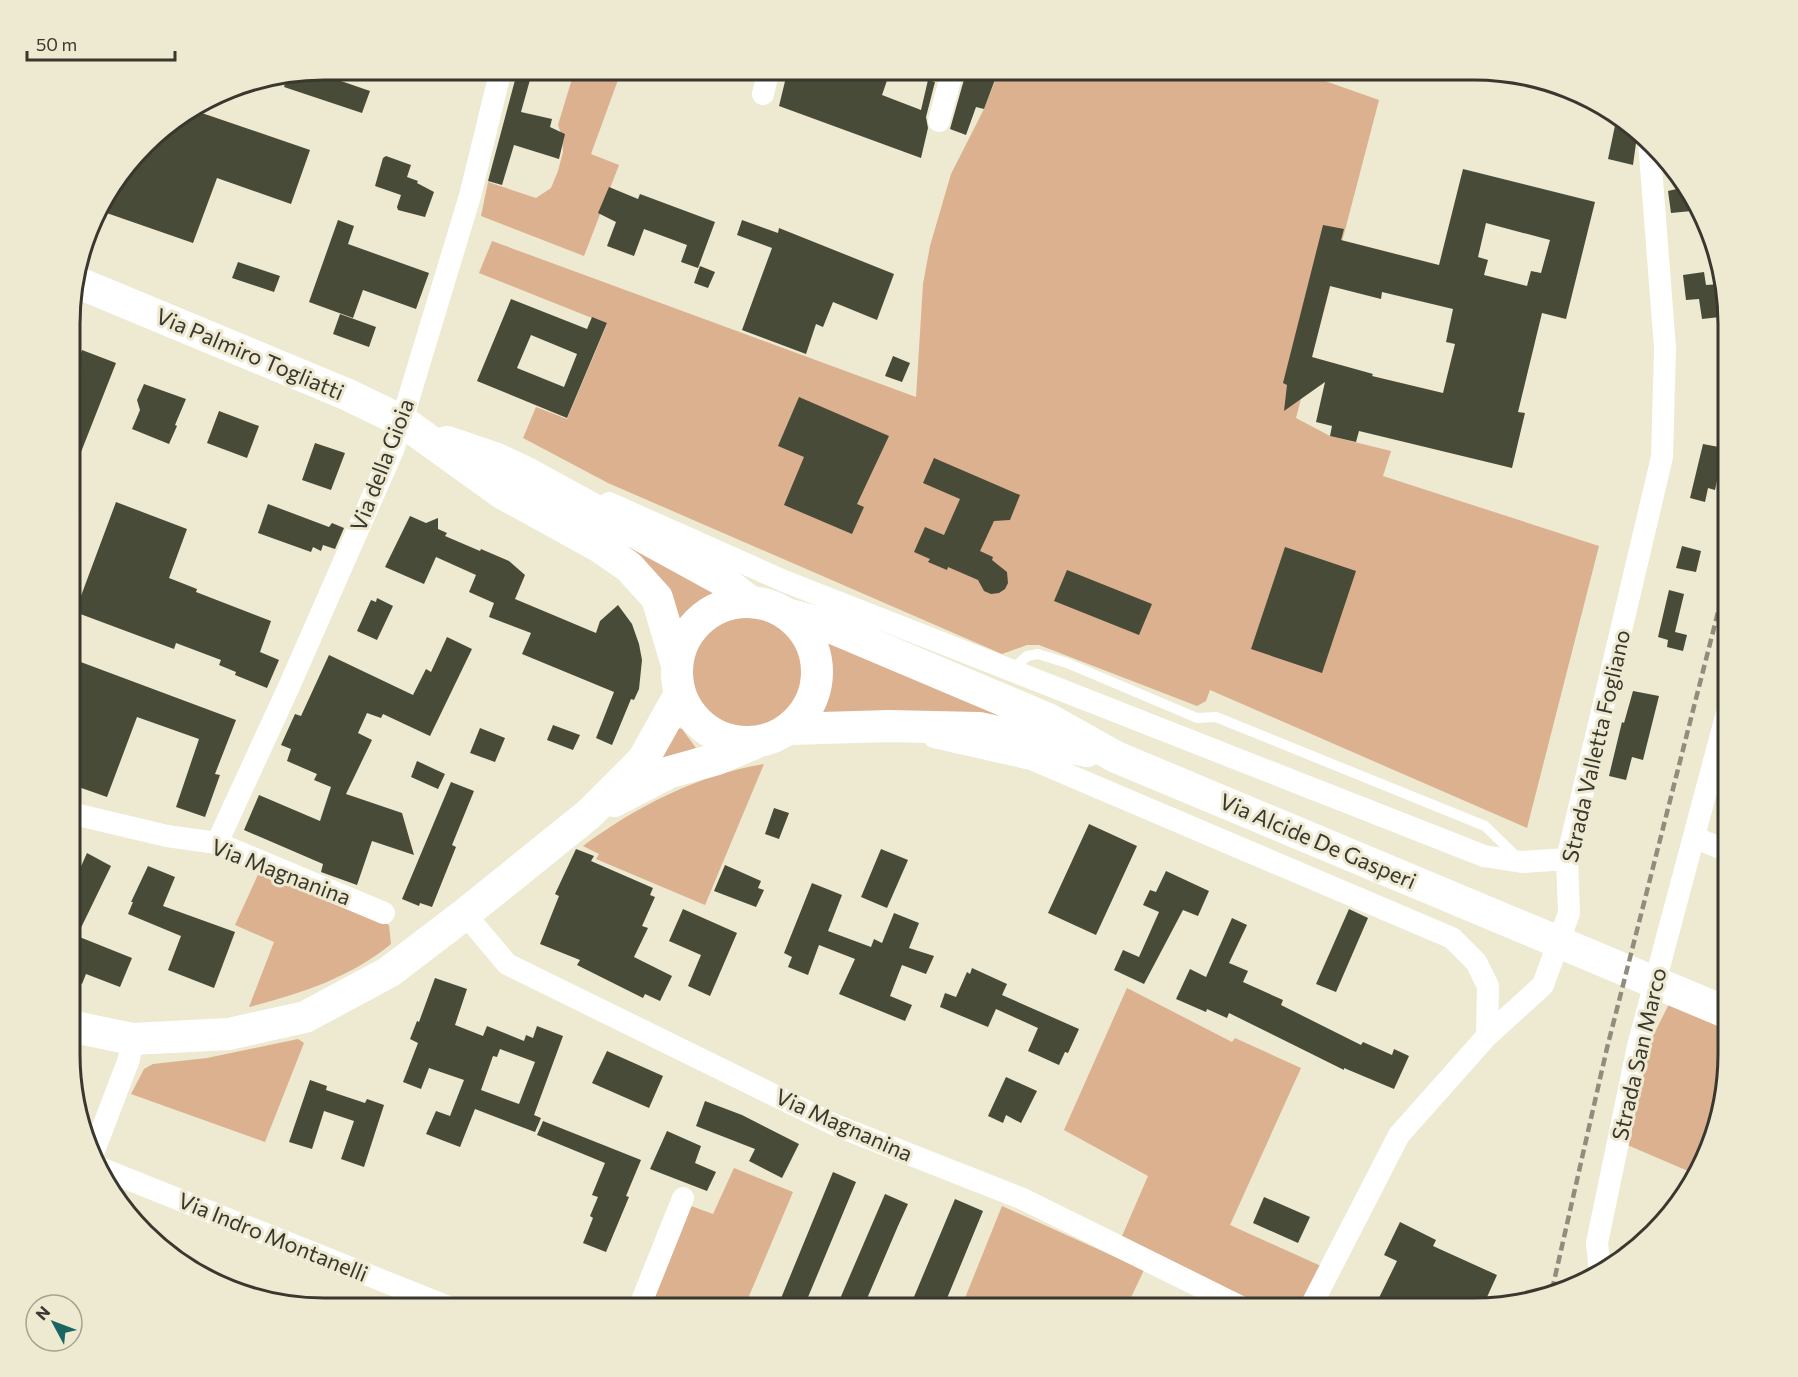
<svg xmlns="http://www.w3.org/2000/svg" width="1798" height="1377" font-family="Commissioner,sans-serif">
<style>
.green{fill:#dbb190}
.building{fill:#484b37;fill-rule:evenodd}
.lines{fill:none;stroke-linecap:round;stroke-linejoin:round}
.lane{stroke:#fff;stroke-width:10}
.street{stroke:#fff;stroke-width:22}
.secondary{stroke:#fff;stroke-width:32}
.rail{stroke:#918d7d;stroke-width:4.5;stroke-dasharray:9 4.5;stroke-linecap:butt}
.labels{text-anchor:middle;stroke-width:6;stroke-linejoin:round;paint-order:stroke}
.street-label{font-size:22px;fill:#39372e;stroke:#eee9d1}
.rim{fill:none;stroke:#39372e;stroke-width:3}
</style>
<rect width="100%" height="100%" fill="#eee9d1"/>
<path class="green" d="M575,69h47l-31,85 28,11 -35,91 -103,-40 7,-34 48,16 15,-10 7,-17 5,-19 -1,-15 -4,-12z
M1003,69h288l88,31 -83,318 34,18 61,15 -8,25 216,70 -72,282 -317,-138 -4,11 -9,5 -158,-61h-12l-25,9 -394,-171 -85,-45 13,-31 31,12 40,-95 -128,-51 13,-32 424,156 7,-113 7,-38 21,-72 33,-65 15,-38 3,1z
M537,495l181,96 -28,18 -11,11z
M691 672a56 56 0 1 1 112 0a56 56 0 1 1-112 0Z
M822,637l204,80 -212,2c14,-34 16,-46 8,-82z
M677,728l5,1 14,19 -32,11 -2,-3z
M764,764l-59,141 -109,-46 3,-5 -16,-8c54,-40 115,-71 181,-82z
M261,868l128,57 2,19c-41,34 -92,50 -142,63l25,-65 -39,-17z
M1127,988l105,54 3,-4 66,30 -71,157 91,41 -22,42h-29l-63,-28 -85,-44 26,-60 -84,-46z
M1669,1004l59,25v42l-18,80 -15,23 -70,-30 28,-108z
M298,1039l6,4 -39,99 -134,-48 13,-25 9,-5 54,-6z
M734,1168l59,24 -49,116h-94l41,-102 22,8z
M1002,1206l142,64 -18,38h-165z"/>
<path class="building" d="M323,69h22l-4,12 29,10 -8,22 -78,-26 4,-12z
M518,69h15l-12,43 31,7 -2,8 15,7 -6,25 -45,-14 -12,40 -14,-4z
M788,69h103l-9,26 39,15 7,-30 7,2 -9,35 2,11 -7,30 -142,-52z
M967,69h32l-15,40 -8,-2 -10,28 -16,-6z
M193,110l117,40 -19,54 -74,-26 -24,65 -95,-33 5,-14 53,-64z
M1617,116l23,14 -3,6 -4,29 -25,-6z
M386,156l25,9 -4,12 11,4 -1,2 17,9 -9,25 -27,-7 -1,-3 4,-12 -26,-9 8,-28z
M1463,169l132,33 -29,117 -24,-6 -24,99 7,1 -13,55 -153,-37 -3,11 -26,-6 2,-10 -16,-4 9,-40 -41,29 3,-26 -4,-2 40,-158 21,4 -3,11 98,25zM1486,223l64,17 -9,33 -10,-2 -4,15 -43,-11 4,-15 -10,-3zM1330,286l51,13 1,-7 71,17 -7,33 9,2 -12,49 -71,-17 1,-2 -61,-17z
M609,187l29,12 2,-5 75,28 -17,46 -17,-6 6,-17 -43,-16 -10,27 -27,-10 9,-24 -18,-9z
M1685,187l17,23 -31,3 -3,-22z
M338,220l16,6 -6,18 81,29 -13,36 -53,-19 -10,28 -44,-16z
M742,220l36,13 1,-5 115,46 -17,46 -44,-18 -10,25 -7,-3 -10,30 -64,-24 30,-82 -35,-13z
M238,262l42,14 -6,16 -42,-14z
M700,266l15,6 -7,16 -14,-5z
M1704,272l2,13 14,-1 6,24 -7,1 1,8 -18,2 -3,-20 -13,1 -3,-25z
M511,299l76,30 5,-12 15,6 -40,95 -90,-37zM531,335l46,19 -13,33 -47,-19z
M340,314l36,13 -7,20 -36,-13z
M82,350l34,13 -44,112 -1,-97z
M893,356l17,7 -8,19 -17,-6z
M144,384l42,15 -11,26 2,1 -8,18 -37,-15 8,-19 -3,-10z
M799,397l90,39 -32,68 7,3 -12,27 -68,-29 20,-48 -26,-11z
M219,411l40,15 -12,32 -40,-15z
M315,443l30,10 -14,37 -29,-10z
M1703,444l21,4 -9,42 -7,-2 -3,14 -15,-4z
M934,458l86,37 -10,25 -16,1 -14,30 13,6 -1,3 15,12 1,11 -3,6 -6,4 -8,1 -7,-3 -6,-11 -30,-13 -1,3 -19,-8 2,-3 -16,-7 11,-25 19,8 16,-36 -37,-16z
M116,502l71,27 -18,49 28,11 -1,3 75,29 -11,31 19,8 -12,28 -32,-13 1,-3 -17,-7 2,-5 -45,-17 -2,6 -99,-37z
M268,504l61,23 3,-4 12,5 -9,21 -12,-4 -2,6 -8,-4 -2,5 -53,-19z
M410,516l16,7 12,-5v11l9,4 -2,3 35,15 1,-2 28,12 16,14 -10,24 81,34 4,-12 18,-16 14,19 7,20 3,16 -3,29 -5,11 -3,-1 -19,46 -16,-7 18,-46 -92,-38 9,-21 -42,-16 5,-14 -25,-11 7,-17 -40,-18 -12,27 -39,-17z
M1682,546l19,5 -5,21 -20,-4z
M1285,547l71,24 -34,102 -71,-24z
M1067,570l85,34 -13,31 -85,-34z
M1669,590l15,4 -9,38 12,3 -4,16 -16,-4 1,-7 -10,-3z
M377,598l16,8 -16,34 -20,-9 14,-31 5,2z
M447,637l25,12 -42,87 -47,-22 -2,4 -14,-5 -9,20 14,7 -26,54 56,19 12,42 -42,-14 -15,44 -36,-13 2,-8 -79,-34 15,-35 61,26 11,-34 -17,-7 3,-6 -30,-13 4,-12 -10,-4 14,-31 6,2 28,-61 84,40 13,-26 5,3z
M70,658l166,62 -21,54 5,1 -15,42 -29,-10 23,-68 -62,-22 -30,80 -37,-13z
M1633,691l26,5 -16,64 -11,-3 -6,23 -17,-4 13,-54 2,1z
M553,725l27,10 -7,15 -26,-10z
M480,728l25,10 -10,24 -25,-9z
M417,761l28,13 -7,15 -27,-12z
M451,782l23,9 -22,54 4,2 -24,60 -12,-4 -1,3 -17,-7z
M774,808l15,5 -10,26 -14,-5z
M1089,824l48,22 -41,89 -48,-22z
M576,849l18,7 -3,5 62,27 -3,7 5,2 -13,29 6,2 -14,29 38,19 -12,25 -15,-7 -2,4 -66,-33 3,-5 -40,-16 19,-48 -4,-2z
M881,849l27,11 -21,48 -26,-11z
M87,853l24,13 -34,70 55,22 -12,29 -34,-13 -4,10 -12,-5v-88z
M725,865l36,16 -3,7 6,2 -8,17 -42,-16z
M148,866l27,11 -12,29 72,26 -21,56 -46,-18 13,-34 -53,-22 5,-12h-2z
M1166,871l43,20 -11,25 -15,-6 -39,74 -30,-14 9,-20 16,7 20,-45 -16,-7 7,-15 6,2z
M812,883l30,12 -14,36 43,16 3,-8 8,4 12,-30 25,10 -10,25 25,8 -8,18 -24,-9 -12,31 22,9 -7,16 -66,-27 16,-35 -36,-14 -11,30 -20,-8 4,-10 -8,-4z
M683,909l54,24 -27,63 -22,-10 13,-31 -32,-14z
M1349,909l19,9 -32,74 -20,-8z
M1232,918l15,7 -18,38 19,8 -5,11 40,18 -2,5 80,40 2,-3 29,13 2,-6 15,7 -15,33 -50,-21v2l-115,-57 -2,5 -20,-9 -1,3 -30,-13 14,-30 16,8z
M972,968l35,16 -5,11 77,34 -11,24 -3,-1 -6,13 -31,-14 10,-23 -42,-19 -8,18 -48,-20 5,-14 11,4 11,-25 3,2z
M435,978l32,11 -12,36 28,11 4,-10 37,15 2,-6 7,3 4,-12 26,10 -29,79 7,3 -6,14 -60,-23 -15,38 -34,-13 10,-23 14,5 14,-36 -35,-12 -8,21 -18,-7 15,-39 -8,-4 7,-18 2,1zM500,1049l35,13 -16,42 -38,-14 12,-34 4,1z
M607,1051l56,25 -14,32 -57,-25z
M1006,1077l31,14 -16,32 -15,-8 -3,8 -15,-7z
M310,1080l17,6 -1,4 39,13 2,-4 17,6 -20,62 -23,-8 13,-38 -30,-10 -12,38 -23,-7z
M705,1101l37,14 57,29 -17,34 -33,-17 6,-12 -59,-23z
M543,1121l98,39 -15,36 3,1 -23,55 -23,-9 10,-25 -3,-2 8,-19 -6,-2 13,-32 -68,-28z
M667,1131l34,15 -6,17 21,9 -9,19 -57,-22z
M833,1172l23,10 -50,120h-2l-3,6h-24z
M885,1194l23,10 -10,22 -35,82h-27z
M1264,1197l46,20 -12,26 -45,-20z
M955,1199l28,12 -40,97h-22l-10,-4z
M1400,1222l36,18 -3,6 64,29 -14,31 -8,2h-101l23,-47 -13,-6z"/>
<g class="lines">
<path class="lane" d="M1012,670l15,-14 11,-2 29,9 130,55 19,-1 269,109 32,31"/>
<path class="street" d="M763,94l6,-25
M939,121l14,-52
M609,503l175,78 700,275 38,6 45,-3
M934,737l97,22 421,179 24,24 12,24 -1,50
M70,813l97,23 50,7 167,70
M1694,837l35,15
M217,843l70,-152 106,-241 77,-254 31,-127
M465,914l42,50 328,161 188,74 220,109
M92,1156l37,-97 3,-20
M95,1166l356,142
M1600,1272l-3,-29 41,-197 91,-341
M639,1308l44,-110
M1310,1308l89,-173 88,-99 56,-51 26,-72 -2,-54 95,-402 3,-109 -16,-207"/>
<path class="secondary" d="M74,281l272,113 56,27 100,72 98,54 29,20 28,31 20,67
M447,442l50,17 28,13 197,108 27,21
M677 672a70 70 0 1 1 140 0a70 70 0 1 1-140 0Z
M790,615l33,9 225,95 68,38 612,256
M790,729l99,-3 90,2 108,23
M614,801l56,-29 47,-13 36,-15
M70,1026l62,13 97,-5 76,-17 84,-45 76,-58 124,-100 54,-54 37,-66"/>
<path class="rail" d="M1552,1290l55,-242 122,-479"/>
</g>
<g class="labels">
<g class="street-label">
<text transform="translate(250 354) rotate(23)" y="8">Via Palmiro Togliatti</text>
<text transform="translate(382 465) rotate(-69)" y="8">Via della Gioia</text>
<text transform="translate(1596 746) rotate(-77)" y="8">Strada Valletta Fogliano</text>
<text transform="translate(1318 841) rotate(23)" y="8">Via Alcide De Gasperi</text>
<text transform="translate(281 872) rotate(21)" y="8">Via Magnanina</text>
<text transform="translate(1639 1054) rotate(-77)" y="8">Strada San Marco</text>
<text transform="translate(844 1125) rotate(24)" y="8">Via Magnanina</text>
<text transform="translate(273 1237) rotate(22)" y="8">Via Indro Montanelli</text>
</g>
</g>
<path d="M0 0H1798V1377H0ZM324 80H1474A244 244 0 0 1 1718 324V1054A244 244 0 0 1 1474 1298H324A244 244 0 0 1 80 1054V324A244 244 0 0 1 324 80Z" fill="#eee9d1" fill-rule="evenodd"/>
<path class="rim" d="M324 80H1474A244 244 0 0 1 1718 324V1054A244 244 0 0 1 1474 1298H324A244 244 0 0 1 80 1054V324A244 244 0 0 1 324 80Z"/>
<g transform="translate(54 1323) rotate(311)"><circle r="28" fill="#eee9d1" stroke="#a6a290" stroke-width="1.5"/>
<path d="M0-4.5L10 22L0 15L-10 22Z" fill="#1a6663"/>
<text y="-9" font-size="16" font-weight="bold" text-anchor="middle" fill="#39372e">N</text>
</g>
<path d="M27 51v9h148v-9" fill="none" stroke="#39372e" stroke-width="3"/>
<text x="36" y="51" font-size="18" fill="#39372e" stroke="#eee9d1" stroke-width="4.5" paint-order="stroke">50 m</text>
</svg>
